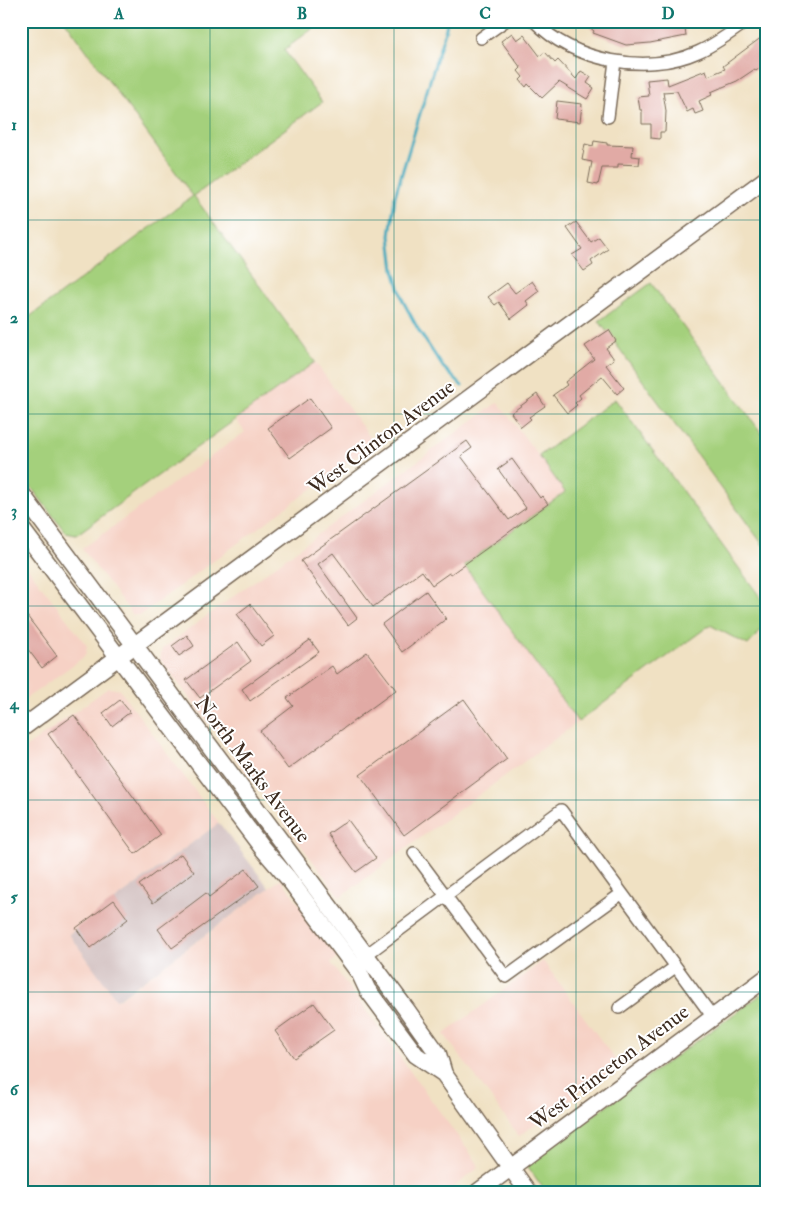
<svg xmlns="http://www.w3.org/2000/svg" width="787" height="1213" font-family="'IM FELL Double Pica',serif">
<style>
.built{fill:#f6d1c5}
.industrial{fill:#d1bfbf}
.green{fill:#a4d07c;stroke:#707d4d}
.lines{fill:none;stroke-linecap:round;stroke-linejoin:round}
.stream{stroke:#3ea9be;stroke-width:3}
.building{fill:#e1aaa5}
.street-casing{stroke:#7a6a58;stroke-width:14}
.secondary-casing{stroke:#7a6a58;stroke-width:19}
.street{stroke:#fff;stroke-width:11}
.secondary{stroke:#fff;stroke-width:16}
.grid{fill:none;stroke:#0f766e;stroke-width:1;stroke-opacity:0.55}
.labels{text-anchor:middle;stroke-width:4;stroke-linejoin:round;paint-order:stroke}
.street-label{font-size:21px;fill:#3b2a1e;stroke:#fff}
.neatline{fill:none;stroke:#0f766e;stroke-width:2}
.grid-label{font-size:16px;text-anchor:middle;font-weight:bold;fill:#0f766e}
</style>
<rect width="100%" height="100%" fill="#fff"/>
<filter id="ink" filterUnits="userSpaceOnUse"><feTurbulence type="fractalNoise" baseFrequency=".02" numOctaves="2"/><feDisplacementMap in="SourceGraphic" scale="10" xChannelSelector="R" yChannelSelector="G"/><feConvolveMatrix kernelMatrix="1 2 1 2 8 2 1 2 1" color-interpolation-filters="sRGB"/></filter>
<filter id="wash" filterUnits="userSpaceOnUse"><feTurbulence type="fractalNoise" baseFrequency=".0096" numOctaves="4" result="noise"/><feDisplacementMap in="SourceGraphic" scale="20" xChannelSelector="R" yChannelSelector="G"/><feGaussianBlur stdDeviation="1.12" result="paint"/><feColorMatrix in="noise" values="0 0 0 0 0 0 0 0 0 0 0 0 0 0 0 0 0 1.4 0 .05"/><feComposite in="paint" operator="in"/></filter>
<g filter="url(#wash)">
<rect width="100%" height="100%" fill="#f0e1c3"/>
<path class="built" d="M315,362l59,81 -234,172h-7l-51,-66 163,-117 -9,-12z
M498,402l67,89 -101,74 114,157 -238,175 -180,-238 2,-10z
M21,559l66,87 -2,10 -51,37 -13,8z
M108,688l11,1 100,134 -150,111 49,66 163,-121 57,78 -7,6 147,201 -1,5 -30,23h-426v-441z
M543,961l76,104 -100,71 -75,-102z"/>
<path class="industrial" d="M219,823l50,65 -152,112 -48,-66z"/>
<path class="green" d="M65,21h258l-39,29 38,52 -128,94 121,166 -239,173 -10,-2 -45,-59v-151l172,-127z
M651,283l115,156v110l-167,-228z
M615,399l151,206v20l-18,20 -38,-20 -132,97 -114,-157 101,-73 -26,-36z
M766,991v201h-220l-20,-28z"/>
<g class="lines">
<path class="stream" d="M447,21l-1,7 -51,168 -5,40 4,34 9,31 16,30 24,36 19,19"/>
</g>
<g id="blocks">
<path class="building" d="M582,21h118l1,4 -16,3 1,8 -36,7 -24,2 -33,-12 1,-2z
M512,33l5,7 7,-5 16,21 5,-4 10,11 3,-3 18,19 5,-8 10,6 -4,6 7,5 -7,11 -28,-17 -17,16 -14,-14 -2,3 -6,-7 3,-3 -5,-6 3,-3 -20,-27z
M766,34v30l-10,7 -1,-2 -18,12 -26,11 1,3 -13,6 4,10 -8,3 -2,-5 -6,3 -10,-21 -14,1 3,19 -1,21h-5v7l-9,-1v-14h-9v-14h-2l-2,-13 11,-1 -2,-16 20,-2 1,7 38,-15 2,6 17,-7 -2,-3z
M557,101l25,3 -2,18 -25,-3z
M594,141l13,2v2l26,1 -1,10 8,1 -1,8 -21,-1v4h-16l-4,17 -10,-2 4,-21 -10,-2 3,-16 8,2z
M576,222l15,20 8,-5 9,12 -17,12 2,4 -9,6 -12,-16 10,-6 -15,-21z
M532,281l7,10 -13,10 3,4 -18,14 -12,-17 -4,3 -7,-8 19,-14 8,10z
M609,330l7,11 -10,7 8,11 -8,6 18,23 -7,6 -15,-18 -23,19 2,3 -6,5 2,2 -10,8 -14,-18 14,-10 -2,-3 29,-23 -9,-13z
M537,394l8,12 -16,11 2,2 -10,8 -10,-14z
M310,398l21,30 -41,30 -22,-30z
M467,441l5,7 -11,8 48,64 17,-12 -28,-39 14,-10 28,39 2,-2 6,8 -97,70 -2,-1 -17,12 -10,-14 -49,36 -40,-54 -15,11 39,54 -9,7 -47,-64z
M426,591l20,28 -44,33 -20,-28z
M250,604l24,32 -13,10 -24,-32z
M21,608l36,48 -15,12 -21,-28z
M187,635l7,11 -15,10 -7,-10z
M310,640l9,12 -69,49 -8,-12z
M238,642l13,19 -51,37 -14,-18z
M367,652l29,38 -108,79 -28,-38 33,-25 -6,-8 45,-32 5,8z
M464,699l43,60 -103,76 -44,-60z
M120,700l10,12 -18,14 -9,-13z
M74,715l87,120 -26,19 -87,-120z
M348,820l28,38 -20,14 -28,-38z
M181,854l13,18 -41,31 -14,-18z
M246,869l13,17 -87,62 -14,-19 48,-36 3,4z
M114,900l14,19 -38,29 -14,-20z
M314,1003l20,27 -40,28 -19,-27z"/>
</g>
</g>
<g filter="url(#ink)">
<use href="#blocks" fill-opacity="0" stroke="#7a6a58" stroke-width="1"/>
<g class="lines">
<defs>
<path id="street" d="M534,21c40,41 113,54 164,31 18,-8 33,-19 49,-31
M481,38l24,-17
M608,117l7,-56
M414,853l92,124 115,-83
M366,955l195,-145 151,206
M619,1008l56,-41"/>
<path id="secondary" d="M21,493l385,516 32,45 6,20 84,118
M21,528l242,321 25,29 72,96 7,15 49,66 28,19
M21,729l745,-550
M478,1192l288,-214"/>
</defs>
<use href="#street" class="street-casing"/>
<use href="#secondary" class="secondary-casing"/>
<use href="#street" class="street"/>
<use href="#secondary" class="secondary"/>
</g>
</g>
<path class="grid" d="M210,21v1171M394,21v1171M576,21v1171M21,220h745M21,414h745M21,606h745M21,800h745M21,992h745"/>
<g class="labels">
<g class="street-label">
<text transform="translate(381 437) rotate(-37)" y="7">West Clinton Avenue</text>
<text transform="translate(253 769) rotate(53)" y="7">North Marks Avenue</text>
<text transform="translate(609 1067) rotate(-37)" y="7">West Princeton Avenue</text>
</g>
</g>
<rect width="787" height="1213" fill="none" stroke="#fff" stroke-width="55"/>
<rect x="28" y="28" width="732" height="1158" class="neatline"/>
<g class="grid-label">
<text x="119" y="19">A</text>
<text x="302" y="19">B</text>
<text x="485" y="19">C</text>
<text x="668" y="19">D</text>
<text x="14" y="130">1</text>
<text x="14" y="323">2</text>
<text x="14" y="516">3</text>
<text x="14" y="709">4</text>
<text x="14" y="902">5</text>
<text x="14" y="1095">6</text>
</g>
</svg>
